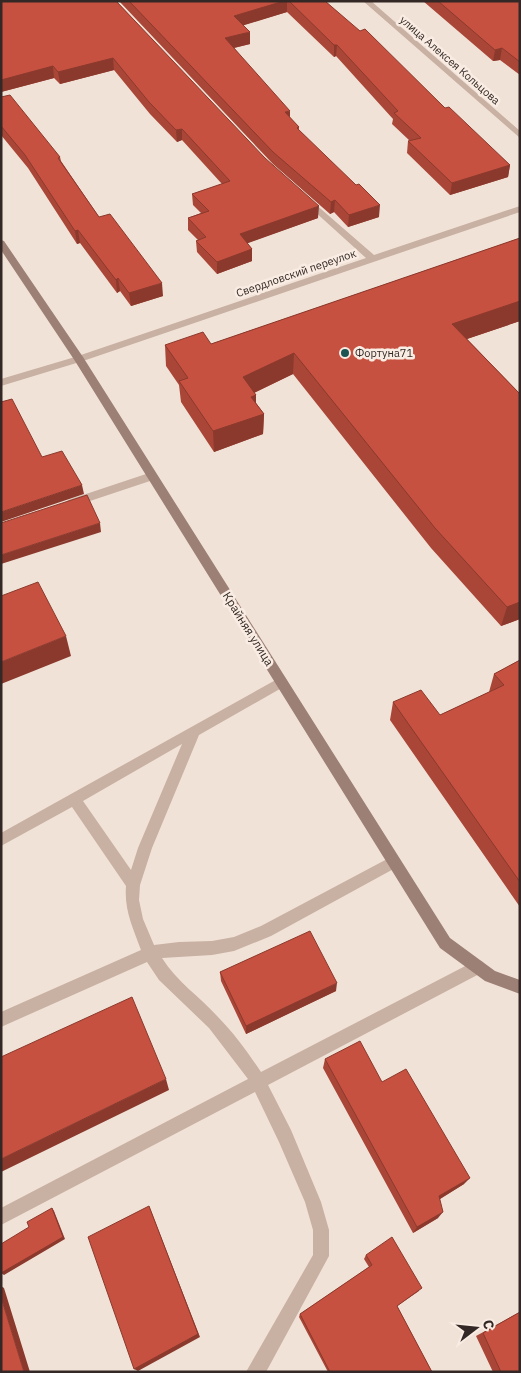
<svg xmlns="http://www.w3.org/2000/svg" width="521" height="1373" font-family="'IBM Plex Sans',sans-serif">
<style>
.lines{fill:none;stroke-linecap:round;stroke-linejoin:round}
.lane{fill:#c8b0a3;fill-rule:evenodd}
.street{fill:#c8b0a3;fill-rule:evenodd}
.secondary{fill:#9c7f75;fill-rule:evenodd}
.wall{fill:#aa4637}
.shaded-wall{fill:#8b392d}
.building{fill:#c65140;stroke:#8b392d}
.poi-dot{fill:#1b5452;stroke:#f9ece3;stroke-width:2}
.labels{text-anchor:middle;stroke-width:5;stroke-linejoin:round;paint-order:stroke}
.far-street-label{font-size:11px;fill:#332825;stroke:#f9ece3}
.far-poi-label{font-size:11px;fill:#332825;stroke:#f9ece3;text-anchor:start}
.street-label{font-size:12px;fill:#332825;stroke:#f9ece3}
</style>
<rect width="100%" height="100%" fill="#f1e2d7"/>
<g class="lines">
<path class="lane" d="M152,472l5,4 -1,3 -84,28 -6,-4 2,-3z
M281,677l4,1 2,4 -2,4 -86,49 -47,113 -12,37 -1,15 4,19 11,26 25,-3 33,-1 22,-4 27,-11 128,-68 5,-2 5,2 2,4 -2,4 -128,70 -37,15 -22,4 -50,3c14,23 38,39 56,59 17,17 30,36 43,55l212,-110 5,-2 5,2 2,5 -2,5 -215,113 23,45 30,72 8,28v26l-63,116h-20l67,-117v-25l-8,-28 -26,-60 -24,-50 -254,133v-17l247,-129 -39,-51 -50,-48 -12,-18 -146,65v-15l140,-62c-8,-22 -17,-40 -15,-64l-54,-79 -71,39v-13zM182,744l-44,104 -7,22 -48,-69z"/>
<path class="street" d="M363,1h8l149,130v7z
M306,196l68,59 146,-49v6l-437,149 -82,25v-7l74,-22 291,-99 -63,-57 -1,-2z"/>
<path class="secondary" d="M1,240l3,1 79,116 367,581 45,33 25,9v14l-35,-13 -45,-33 -365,-587 -74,-111z"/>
</g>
<path class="wall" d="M1,1h115l202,217 -71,25 5,6v12l-35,13 -20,-22 -1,-11 2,-1 -10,-10v-12l13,-5 -8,-8 -1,-11 30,-10 -40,-44 -5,2 -27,-28 -36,-44 -54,14 -6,-6 -53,14z
M119,1h206l120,107 65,57 -2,12 -58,18 -43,-42 1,-12h2l-18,-17 1,-5 -57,-63 -2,1 -47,-45 -44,13 7,19 -16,4 56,70 9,9v3l80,87 -31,10 -14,-15 -4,2 -57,-50z
M423,1h97v74l-20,-15 -7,1z
M1,97l59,60 1,4 38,56 64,79 -32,10 -11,-15 -3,2 -37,-50 -3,1 -49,-76 -27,-33z
M520,238v83l-53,18 53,55v225l-19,7 -70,-78 -138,-174 -39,19 2,2v8l8,11 -1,20 -49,18 -33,-50 -2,-17 -13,-19 -1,-21 46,-1z
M520,660v247l-130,-187 3,-18 47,13 49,-23 5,-18z
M220,972l116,19 -90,43 -25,-53z
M325,1059l139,125 -24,15 -2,19 -25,15 -90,-165z
M366,1255l53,36 -22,15 35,66h-104l-29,-55 1,-3 69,-47 -5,-8z
M520,1312v60h-27l-17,-36z"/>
<path class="shaded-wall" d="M284,1h3v11l-52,16 -1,-12z
M250,32v12l-25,6v-12z
M334,45h3l-1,11 -2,1z
M502,48l-2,12 -7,1 2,-11z
M113,58l1,12 -54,14 -2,-12z
M53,66l1,12 -53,14v-12z
M290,111v11l-5,-10z
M182,129v11l-5,2 -1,-12z
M510,165l-2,12 -58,18 2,-12z
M335,200l-1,12 -4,2 1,-12z
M380,205l-1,12 -31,10 1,-12z
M319,206l-1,12 -78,28v-12z
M78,230l2,13 -3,1 -2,-13z
M252,249v12l-35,13v-12z
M118,278l2,13 -3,2 -1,-13z
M162,283l1,13 -32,10 -2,-13z
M520,301v20l-71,24 3,-21z
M294,353l-1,21 -50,24v-21z
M256,395v21l-5,-19z
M264,414l-1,20 -49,18 -1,-21z
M82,485l2,9 -83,28v-10z
M100,523l1,9 -100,32v-9z
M520,602v17l-19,7 6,-19z
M66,636l5,20 -70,28v-22z
M337,983l-1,8 -90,43v-8z
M166,1079l3,11 -168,82v-13z
M470,1178l-6,6 -29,18 4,-6z
M149,1206l51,131 -62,34 -4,-2z
M52,1208l2,3 11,28 -61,36 -3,-2z
M443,1212l-5,6 -25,15 4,-6z
M1,1286l3,2 26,84h-6l-23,-75z"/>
<path class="building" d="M1,1h115l149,157 54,48 -79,28 12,15 -35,13 -21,-21 10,-4 -18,-19 21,-7 -17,-17 38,-13 -48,-52 -6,1 -27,-28 -36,-44 -55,14 -5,-6 -52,14z
M129,1h155l-50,15 16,16 -25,6 65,73 -5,1 14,15 -2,1 59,57 3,-1 21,21 -31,10 -14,-15 -4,2 -58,-50z
M289,1h36l35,30 5,-2 80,79 4,-1 61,58 -58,18 -44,-42 13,-3 -27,-25 4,-2 -61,-66h-3z
M438,1h82v61l-18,-14 -7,2z
M10,95l50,62 -2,1 41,59 11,-3 52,69 -33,10 -11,-15 -2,2 -38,-50 -3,1 -50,-76 -24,-29v-29z
M520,238v63l-68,23 68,70v208l-13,5 -72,-79 -141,-175 -51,24 13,18 -5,2 13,17 -51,17 -34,-50 9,-3 -23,-33 38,-13 8,12z
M12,399l30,58 20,-6 20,34 -81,27v-110z
M87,495l13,28 -99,32v-32z
M38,582l28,54 -65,26v-66z
M520,660v222l-127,-180 28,-12 19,25 64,-30 -10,-11z
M310,931l27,52 -91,43 -26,-54z
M132,997l34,82 -165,80v-102z
M360,1041l22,41 24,-13 64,109 -31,18 4,16 -26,15 -92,-168z
M149,1206l49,128 -64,35 -46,-132z
M52,1208l11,29 -62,36v-29l28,-17 -2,-5z
M392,1237l30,51 -25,18 35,66h-102l-30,-58 72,-49 -6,-10z
M1,1297l23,75h-23z
M520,1312v60h-19l-18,-39z"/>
<circle class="poi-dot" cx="345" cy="353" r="5"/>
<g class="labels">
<g class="far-street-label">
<text transform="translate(450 60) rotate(41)" y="4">улица Алексея Кольцова</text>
<text transform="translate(296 273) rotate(-19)" y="4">Свердловский переулок</text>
</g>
<g class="far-poi-label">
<text x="355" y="357">Фортуна71</text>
</g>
<g class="street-label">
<text transform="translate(248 629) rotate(58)" y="4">Крайняя улица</text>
</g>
</g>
<rect width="521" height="1373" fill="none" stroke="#332825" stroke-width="5"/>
<g transform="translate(476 1328) rotate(74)" stroke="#f9ece3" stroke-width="4" paint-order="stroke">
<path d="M0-4L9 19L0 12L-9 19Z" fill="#332825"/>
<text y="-8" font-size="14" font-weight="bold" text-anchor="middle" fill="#332825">С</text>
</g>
</svg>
